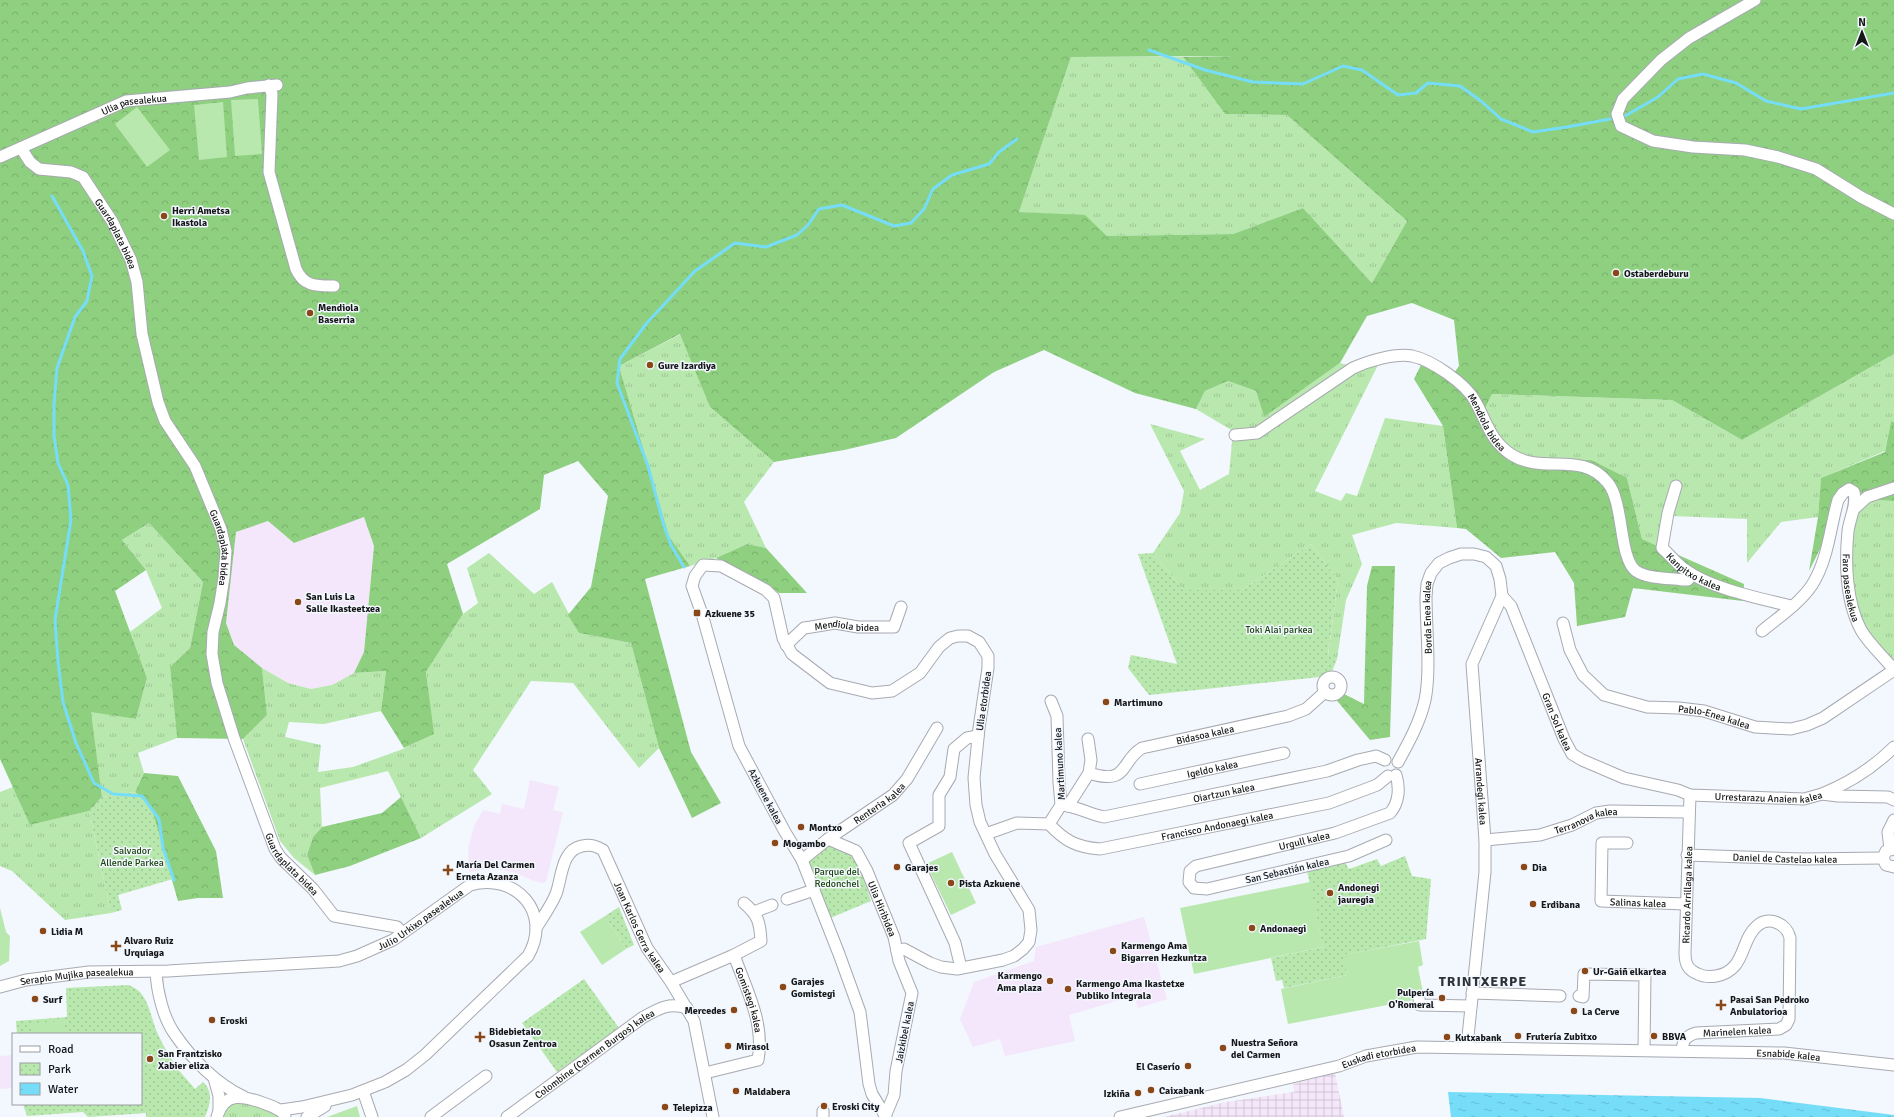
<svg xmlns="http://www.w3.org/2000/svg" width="1894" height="1117" font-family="Signika,sans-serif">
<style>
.industrial{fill:url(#industrial-grid)}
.education{fill:#f4e7fb}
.grass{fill:url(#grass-tufts)}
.forest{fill:url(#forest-crowns);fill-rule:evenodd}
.park{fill:url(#park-dots)}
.garden{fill:#b8e8ad}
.water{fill:url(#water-ripples)}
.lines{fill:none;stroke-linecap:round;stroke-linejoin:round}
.stream{stroke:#76ddf9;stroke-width:3}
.minor-casing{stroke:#a7aab1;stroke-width:13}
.minor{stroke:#fff;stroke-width:11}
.poi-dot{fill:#8a4818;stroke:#f3f7fe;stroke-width:1.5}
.labels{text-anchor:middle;stroke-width:3;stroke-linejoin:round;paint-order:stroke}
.street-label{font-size:10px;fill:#151719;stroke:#f3f7fe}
.poi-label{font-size:10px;font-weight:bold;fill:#151719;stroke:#f3f7fe;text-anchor:start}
.park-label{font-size:10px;fill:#1a450f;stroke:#f3f7fe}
.district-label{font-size:14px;font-weight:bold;letter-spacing:1px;fill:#2f3237;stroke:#f3f7fe}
</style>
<defs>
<pattern id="industrial-grid" width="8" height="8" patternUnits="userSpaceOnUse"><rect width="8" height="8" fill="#f5e7fa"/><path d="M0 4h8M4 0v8" fill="none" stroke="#d1c5d6"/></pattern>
<pattern id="grass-tufts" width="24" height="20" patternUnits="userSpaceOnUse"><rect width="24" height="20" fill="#b8e8ad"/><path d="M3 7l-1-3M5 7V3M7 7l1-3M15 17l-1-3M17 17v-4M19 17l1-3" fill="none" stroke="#9dc694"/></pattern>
<pattern id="forest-crowns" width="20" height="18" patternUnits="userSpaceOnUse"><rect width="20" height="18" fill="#8ed07f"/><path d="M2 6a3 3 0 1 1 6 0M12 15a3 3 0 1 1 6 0" fill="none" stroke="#7ab26d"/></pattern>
<pattern id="park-dots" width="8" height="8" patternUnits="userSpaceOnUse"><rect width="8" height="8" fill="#b8e8ad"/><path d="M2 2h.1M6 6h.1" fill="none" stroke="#9dc694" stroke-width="1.8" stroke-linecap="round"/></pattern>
<pattern id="water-ripples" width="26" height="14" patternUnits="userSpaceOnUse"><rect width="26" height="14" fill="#76ddf9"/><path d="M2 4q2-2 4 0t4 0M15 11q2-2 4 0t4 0" fill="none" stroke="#65bdd5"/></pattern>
</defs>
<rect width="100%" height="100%" fill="#f3f7fe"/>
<path class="industrial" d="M1335,1073l9,44h-180l62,-15 68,-10 -1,-8z"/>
<path class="education" d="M364,516l10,30 -10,106 -10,21 -22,12 -21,4 -23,-6 -26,-15 -28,-23 -8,-22 10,-91 32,-11 26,22z
M530,780l29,7 -6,23 10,2 -17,70 -4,1 -8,-2 -18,-8 -24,-5 -23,4 -1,-24 6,-22 9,-16 17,4 2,-10 22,5z
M1144,917l23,82 -29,9 -4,-12 -65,19 6,26 -70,15 -5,-17 -27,8 -13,-28 14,-37 60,-21 2,-14z
M13,1055v33l-13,1v-33z"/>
<path class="grass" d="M1071,57h112l42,57 62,1 120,106 -35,62 -69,-75 -70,26 -126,2 -22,-20 -66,-4z
M681,334l29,73 64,55 -30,40 22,46 -19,-4 -31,14 -26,8 -21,-30 -50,-170z
M1894,354v68l-3,-1 -6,30 -64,27 -3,39 -37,5 -34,41v-44l-76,-3 -4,34 -25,-11 -15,-61 -110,-17 -38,-40 13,-27 180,6 70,40z
M1383,355l-68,136 26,10 5,-8 11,3 28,-78 58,8 14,102 -61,-5 -44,12 10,29 -16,36 -9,59 -9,-3 10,-76 -27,-36 -69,46h-59l-30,-37 27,-40 4,-22 -34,-67 55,15 -25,12 20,39 29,-16 4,-43 -37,-22 9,-18 23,-10 28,10 8,26 76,-54 11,3z
M1875,500l19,1v162l-25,-29 -12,-27 -4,-32v-43l3,-18 11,-12z
M149,523l54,59 -13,66 -20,19 7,71 -39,15 6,20 -9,19 -33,5 -12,-86 46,8 11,-41 -17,-46 32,-24 -16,-38 -24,-30z
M489,553l45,41 18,-12 27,51 52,10 28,105 -20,20 -66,-85 -42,-2 -58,89 19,24 -71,44 -33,-67 -68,17 2,39 -9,10 -6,18 8,20 -21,-17 -14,-17 -37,-102 24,-24 -5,-47 26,15 23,6 21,-4 22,-12 32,-2 -5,40 -57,13 -35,-2 -4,15 36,8 -3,27 35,-5 50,-18 30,-15 -7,-62 37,-58 15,-11 -11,-35z
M13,787l17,38 59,-14 22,102 -46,7 -53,-49 -12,-5v-74z
M241,1101l32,11 8,5h-59l4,-10z"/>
<path class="forest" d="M0,0h1894v354l-152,86 -70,-40 -180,-6 -13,27 38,40 74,-1 36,18 15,61 102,45 -1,17 -110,-13 -8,29 -48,9 -3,-43 -19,-31 -54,6 -35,-29 -9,-1 -14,-102 -29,-47 11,-22 29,16 5,-7 -5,-46 -42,-17 -45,13 -27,47 -76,54 -8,-26 -28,-10 -23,10 -9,18 -61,-16 -91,-43 -50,22 -98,66 -52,12 -70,12 -64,-55 -30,-73 -61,32 50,170 21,30 -45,13 46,173 30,51 -29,15 -33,-70 -28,-105 -52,-10 -11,-18 23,-28 17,-91 -30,-35 -34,14 -4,34 -93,55 16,50 -37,58 8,62 -30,14 -23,-37 5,-40 -32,2 10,-21 10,-106 -10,-29 -70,26 -26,-22 -32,11 -10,91 8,22 28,23 5,47 -24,24 -66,-1 -7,-71 20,-19 13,-66 -54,-59 -27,17 24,30 -31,21 32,87 -11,41 -45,-7 11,85 -13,14 -59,14 -30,-66zM1233,56l-50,1 42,57 62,1 120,106 -35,62 -69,-75 -70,26 -126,2 -22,-21 -66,-3 52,-155z
M1891,421l3,1v79l-19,-1 -28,-14 -11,8 -14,51 -13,26 9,-54 3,-39 64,-26z
M747,544l19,4 41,45h-28l-63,-35z
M1372,566h23l-5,171 -20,3 -37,-44 11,-2 20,10 3,-118z
M144,773l34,3 38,75 7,47h-25l-20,3 -27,-94 -16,-15z
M401,797l20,41 -71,28 -35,9 -8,-20 6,-18 9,-10 60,-14z"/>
<path class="park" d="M1311,544l27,36 -10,75 9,4 -11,28 -6,-10 -171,18 -21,-27 3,-13 46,9 -39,-110 15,-1 30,37h59z
M135,792l16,15 22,72 -55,16 4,15 -11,3 -22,-102 13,-14z
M828,842l24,11 8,14 11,34 -43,18 -23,-58z
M1405,856l7,20 19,3 -5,60 -82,16 3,20 -63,13 -2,-8 -6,1 -5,-23 52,-11 -17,-81 36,-8 7,11 28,-10 4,7z
M619,907l15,38 -8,4 -21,-33z
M584,979l35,49 -62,44 -35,-49z
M128,985c19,6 21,25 27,42 4,11 11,23 17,33 6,11 16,20 23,29l8,-7c11,10 7,23 2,35h-59v-4l-58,4 -5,-5 -56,4 -4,-12h118v-70h-124l-1,-13 51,-4 -1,-29z"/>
<path class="garden" d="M258,99l4,55 -27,2 -4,-56z
M223,102l4,55 -28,3 -5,-55z
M137,107l33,43 -23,17 -32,-43z
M952,852l24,51 -25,12 -25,-51z
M1310,882l13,65 -129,27 -14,-66z
M0,908l6,24 4,4 -1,25 -9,5z
M605,916l21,33 -24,16 -22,-33z
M1419,941l4,24 -5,2 6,31 -136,26 -7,-35 66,-14 -4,-20z
M63,1021v13h-30v-11z
M357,1106l3,11h-33z"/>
<path class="water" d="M1448,1092l312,6 134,17v2h-443z"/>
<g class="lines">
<path class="stream" d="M1149,50l56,20 48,12 50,2 40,-18 19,4 36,25 18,-2 12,-10 32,3 21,15 20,18 32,13 34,-5 43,-8
M1625,116l33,-19 20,-18 25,-5 33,9 30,18 35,8 93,-16
M52,196l31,55 9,25 -5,25 -12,16 -18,51 -3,36v32l4,27 10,22 3,35 -16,100 3,41 5,41 13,41 18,40 19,11 29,2 17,23 4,29 11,32
M684,567l-13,-22 -7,-19 -16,-60 -31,-83 3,-24 26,-35 49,-53 40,-28 31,4 31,-12 11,-10 11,-16 23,-4 52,21 17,-3 13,-14 9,-20 19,-14 37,-11 10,-12 18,-13"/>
<defs>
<g id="minor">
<path d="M1755,0l-66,38 -28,22 -38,39 -6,15 4,12 32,15 40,6 52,3 33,7 38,12 45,28 33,17"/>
<path d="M269,85l3,9 -3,78 27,97c8,18 21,17 38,17"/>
<path id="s1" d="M21,148l9,14 9,7 32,3 12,5 29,44 19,39 6,22 5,52 16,68 7,19 30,45 26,63 5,22 -2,26 -4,26 -7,29 -1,22 5,29 17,55 41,111 6,9 32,31 21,27 63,11 5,6"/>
<path id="s2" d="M0,157l126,-56 104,-9 17,-4 30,-3"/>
<path id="s3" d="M1235,435l22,-2 96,-65c15,-7 42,-15 59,-12 20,4 54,28 63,45 12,21 15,40 37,54 32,20 70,-5 96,28 16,20 11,76 28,88 12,8 33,7 47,9h5l4,-6"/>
<path id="s4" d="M1676,486l-8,27 -6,35c7,6 14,15 22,21 27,20 75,29 107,37"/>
<path d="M1854,509l13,-12 27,-9"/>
<path id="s5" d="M1502,596l9,10 53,133 8,15 10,6 42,18 54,12 12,5 114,4 18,-5 16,2 50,1 6,3"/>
<path id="s6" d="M1563,623l7,27 13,25 21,20 43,12 32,1 25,3 51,16 36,2 16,-4 16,-7 71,-48"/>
<path id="s7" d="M1762,631c17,-14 38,-28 50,-46 16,-25 18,-57 26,-85l5,-7 6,-4 5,3c3,14 -4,25 -6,39 -3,31 -2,71 13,99 8,14 23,27 33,40"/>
<path id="s8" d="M786,645l18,-17 7,-1 24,-4 23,4h36l7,-20"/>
<circle cx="1332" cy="686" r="9"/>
<path id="s9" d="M1398,762c11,-20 22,-40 27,-62 6,-29 1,-73 1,-103l1,-13 4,-11 8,-10 10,-5 12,-4h13l12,3 10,9 4,13 2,17 -30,68 13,176v32l-18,174"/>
<path id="s10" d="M1089,773c40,13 31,-12 53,-25l146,-32 18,-7 19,-17"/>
<path id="s11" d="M1140,784l144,-31"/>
<path d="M1822,794c27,-11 51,-26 72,-47"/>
<path id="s12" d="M1061,805c15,1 28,9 43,12l223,-46 31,-11 18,-4 9,4"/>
<path d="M1068,806l21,-33 2,-13 -3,-21"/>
<path id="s13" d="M1049,824c16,17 27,23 51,25l229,-46 48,-18 11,-9"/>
<path d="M1049,824l12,-19 -2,-23 -2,-66 -6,-15"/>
<path d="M986,834l31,-11 32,1"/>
<path id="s14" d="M828,839l28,12 11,20 27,66 5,24 13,32 -16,78 -2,24 -8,19"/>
<path id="s15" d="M1386,840l-37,16 -142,33 -13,-1 -5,-6 1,-11 6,-5 139,-33 55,-20c9,-10 10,-25 6,-38"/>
<path id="s16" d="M1485,840l55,-5 32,-10 24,-12 14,-2 78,1"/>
<path id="s17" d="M1627,843h-25l-1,58 85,3"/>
<path d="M1890,849l-2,-17 6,-12"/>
<path d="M1894,849l-8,2 -3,7 3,7 8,2"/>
<path id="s18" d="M1687,855l116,4 80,-1"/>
<path id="s19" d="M802,860l26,-21 65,-44 14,-16 30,-51"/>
<path d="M787,899l27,-9"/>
<path d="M754,912l18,-7"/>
<path id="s20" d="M536,928c7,-11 15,-22 20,-34 6,-16 5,-44 26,-48 9,-2 14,0 21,4l44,98 24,34 23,39 19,96"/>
<path d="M734,955l27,-14c-1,-19 -3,-26 -17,-38"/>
<path d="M961,968l-6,-25 -46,-100 30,-17v-31l11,-18 4,-28 13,-11 11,-2"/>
<path d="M156,972c1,19 7,45 18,61 17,25 42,51 70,64"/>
<path id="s21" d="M671,982l63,-27c12,34 31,68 24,105l-53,13"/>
<path id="s22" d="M0,987l26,-7 63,-8 79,-1 171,-10 18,-5 36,-16 77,-55c46,-13 83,28 58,71l-103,99 -19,15 -21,12 -33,13 -50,12 -21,3"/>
<path d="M1472,993l88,3"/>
<path d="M1579,996l4,1 1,-23 61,1 -1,74"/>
<path d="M1419,999l1,6 51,1"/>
<path id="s23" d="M1682,1050c1,-10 4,-14 14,-17l83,-4 7,-4 3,-6 1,-81c-3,-14 -21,-23 -33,-12 -17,14 -11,45 -41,50 -6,1 -12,1 -18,-2 -10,-4 -13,-10 -13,-21l5,-158"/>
<path d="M214,1078l5,18v15"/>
<path d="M363,1091l9,26"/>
<path d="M823,1111v6"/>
<path d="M217,1117c7,-26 27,-21 46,-14 8,3 16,5 22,12"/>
<path d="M307,1117l18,-11"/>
<path d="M431,1117l55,-41"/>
<path id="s24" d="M507,1117l135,-99c16,-9 26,-16 45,-10"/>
<path d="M886,1117l-14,-23 -3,-10 -9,-72 -21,-58 -37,-94 -17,-28 -46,-86 -37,-132 -10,-28 3,-10 8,-11 18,1 45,24 8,8 9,40 9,16 38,29 42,10 20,-2 28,-18 19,-26 11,-9 8,-2h10l11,6 9,14v12l-9,60 -5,50 2,27 4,17 15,32 34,56 2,20 -2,12 -6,7 -9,7 -11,4 -46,9 -16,-2 -11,-4 -26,-14 -7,2"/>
<path id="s25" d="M1120,1117l219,-51 27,-10 51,-9 367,6 110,12"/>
</g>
</defs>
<use href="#minor" class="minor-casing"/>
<use href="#minor" class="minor"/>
</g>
<g class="poi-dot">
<circle cx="164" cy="216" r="4"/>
<circle cx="1616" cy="273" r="4"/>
<circle cx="310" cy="313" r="4"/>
<circle cx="650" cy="365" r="4"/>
<circle cx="298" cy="602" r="4"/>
<rect x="693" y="609" width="8" height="8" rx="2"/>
<circle cx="1106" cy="702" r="4"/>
<circle cx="801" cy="827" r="4"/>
<circle cx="775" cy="843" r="4"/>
<circle cx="897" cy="867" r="4"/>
<circle cx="1524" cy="867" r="4"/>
<path d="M446 864h4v4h4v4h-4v4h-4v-4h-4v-4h4z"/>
<circle cx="951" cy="883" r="4"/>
<circle cx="1330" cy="893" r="4"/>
<circle cx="1533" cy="904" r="4"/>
<circle cx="1252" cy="928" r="4"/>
<circle cx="43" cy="931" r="4"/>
<path d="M114 940h4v4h4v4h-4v4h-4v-4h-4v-4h4z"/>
<circle cx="1113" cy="951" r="4"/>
<circle cx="1585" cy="971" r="4"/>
<circle cx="1050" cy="981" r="4"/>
<circle cx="783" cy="987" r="4"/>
<circle cx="1068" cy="989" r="4"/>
<circle cx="1442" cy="998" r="4"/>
<circle cx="35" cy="999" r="4"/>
<path d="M1719 999h4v4h4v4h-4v4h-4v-4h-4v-4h4z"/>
<circle cx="734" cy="1010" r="4"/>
<circle cx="1574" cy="1011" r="4"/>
<circle cx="212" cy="1020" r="4"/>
<circle cx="1518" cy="1036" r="4"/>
<circle cx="1654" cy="1036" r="4"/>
<path d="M478 1031h4v4h4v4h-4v4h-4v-4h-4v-4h4z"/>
<circle cx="1447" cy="1037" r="4"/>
<circle cx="728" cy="1046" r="4"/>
<circle cx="1223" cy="1048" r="4"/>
<circle cx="150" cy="1059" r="4"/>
<circle cx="1188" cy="1066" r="4"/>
<circle cx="1151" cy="1090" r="4"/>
<circle cx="736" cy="1091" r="4"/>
<circle cx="1138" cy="1093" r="4"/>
<circle cx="824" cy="1106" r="4"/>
<circle cx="665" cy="1107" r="4"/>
</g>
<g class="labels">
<g class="street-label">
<text dy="4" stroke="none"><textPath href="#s2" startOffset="145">Ulia pasealekua</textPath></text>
<text dy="4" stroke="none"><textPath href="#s1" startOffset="139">Guardaplata bidea</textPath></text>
<text dy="4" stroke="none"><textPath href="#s3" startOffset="302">Mendiola bidea</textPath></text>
<text dy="4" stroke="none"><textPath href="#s1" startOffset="475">Guardaplata bidea</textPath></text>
<text dy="4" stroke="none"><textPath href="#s4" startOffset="104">Kanpitxo kalea</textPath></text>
<text dy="4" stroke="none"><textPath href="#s7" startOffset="276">Faro pasealekua</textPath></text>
<text dy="4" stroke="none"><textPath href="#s9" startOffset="151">Borda Enea kalea</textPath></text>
<text dy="4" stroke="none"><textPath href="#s8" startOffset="68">Mendiola bidea</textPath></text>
<text transform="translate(983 701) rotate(-82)" y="4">Ulia etorbidea</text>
<text dy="4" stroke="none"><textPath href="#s6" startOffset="198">Pablo-Enea kalea</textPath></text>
<text dy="4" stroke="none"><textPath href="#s5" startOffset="138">Gran Sol kalea</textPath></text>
<text dy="4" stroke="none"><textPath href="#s10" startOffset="130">Bidasoa kalea</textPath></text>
<text transform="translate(1059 764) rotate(-93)" y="4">Martimuno kalea</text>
<text dy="4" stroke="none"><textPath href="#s11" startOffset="74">Igeldo kalea</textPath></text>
<text dy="4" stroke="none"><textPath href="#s12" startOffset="167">Oiartzun kalea</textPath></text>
<text dy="4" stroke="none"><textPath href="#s9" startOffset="504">Arrandegi kalea</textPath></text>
<text dy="4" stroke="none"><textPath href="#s5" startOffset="378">Urrestarazu Anaien kalea</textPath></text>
<text transform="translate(766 796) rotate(62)" y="4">Azkuene kalea</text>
<text dy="4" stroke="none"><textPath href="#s19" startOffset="96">Renteria kalea</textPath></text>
<text dy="4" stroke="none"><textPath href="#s16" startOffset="104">Terranova kalea</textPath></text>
<text dy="4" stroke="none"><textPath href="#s13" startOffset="178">Francisco Andonaegi kalea</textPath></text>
<text dy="4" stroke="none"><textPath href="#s15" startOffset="337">Urgull kalea</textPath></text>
<text dy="4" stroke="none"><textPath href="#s18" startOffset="98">Daniel de Castelao kalea</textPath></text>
<text dy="4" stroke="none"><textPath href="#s1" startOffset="811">Guardaplata bidea</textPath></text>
<text transform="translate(1287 870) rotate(-13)" y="4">San Sebastián kalea</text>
<text dy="4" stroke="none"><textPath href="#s23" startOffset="416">Ricardo Arrillaga kalea</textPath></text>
<text dy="4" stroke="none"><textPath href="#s17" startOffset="120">Salinas kalea</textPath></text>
<text dy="4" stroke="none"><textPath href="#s14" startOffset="94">Ulia Hiribidea</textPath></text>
<text dy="4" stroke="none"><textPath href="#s22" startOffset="433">Julio Urkixo pasealekua</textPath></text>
<text dy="4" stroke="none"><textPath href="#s20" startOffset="205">Joan Karlos Gerra kalea</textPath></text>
<text dy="4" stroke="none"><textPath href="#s22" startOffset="78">Serapio Mujika pasealekua</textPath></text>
<text dy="4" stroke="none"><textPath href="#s21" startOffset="116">Gomistegi kalea</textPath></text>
<text dy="4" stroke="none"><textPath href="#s23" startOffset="65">Marinelen kalea</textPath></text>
<text transform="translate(904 1032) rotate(-79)" y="4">Jaizkibel kalea</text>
<text dy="4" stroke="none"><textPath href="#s24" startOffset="108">Colombine (Carmen Burgos) kalea</textPath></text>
<text dy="4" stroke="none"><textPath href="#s25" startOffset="677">Esnabide kalea</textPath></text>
<text dy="4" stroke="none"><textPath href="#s25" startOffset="266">Euskadi etorbidea</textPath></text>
</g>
<g class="poi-label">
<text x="172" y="214">Herri Ametsa<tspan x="172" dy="12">Ikastola</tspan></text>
<text x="1624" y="277">Ostaberdeburu</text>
<text x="318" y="311">Mendiola<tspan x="318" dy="12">Baserria</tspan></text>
<text x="658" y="369">Gure Izardiya</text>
<text x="306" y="600">San Luis La<tspan x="306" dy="12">Salle Ikasteetxea</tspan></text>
<text x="705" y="617">Azkuene 35</text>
<text x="1114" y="706">Martimuno</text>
<text x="809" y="831">Montxo</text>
<text x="783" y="847">Mogambo</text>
<text x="456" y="868">María Del Carmen<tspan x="456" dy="12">Erneta Azanza</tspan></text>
<text x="905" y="871">Garajes</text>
<text x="1532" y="871">Dia</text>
<text x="959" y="887">Pista Azkuene</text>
<text x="1338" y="891">Andonegi<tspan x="1338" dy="12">jauregia</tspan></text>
<text x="1541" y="908">Erdibana</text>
<text x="1260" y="932">Andonaegi</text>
<text x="51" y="935">Lidia M</text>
<text x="124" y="944">Alvaro Ruiz<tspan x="124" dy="12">Urquiaga</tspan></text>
<text x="1121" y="949">Karmengo Ama<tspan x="1121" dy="12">Bigarren Hezkuntza</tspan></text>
<text x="1593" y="975">Ur-Gaiñ elkartea</text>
<text x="1042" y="979" text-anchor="end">Karmengo<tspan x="1042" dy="12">Ama plaza</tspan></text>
<text x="791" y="985">Garajes<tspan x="791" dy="12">Gomistegi</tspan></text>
<text x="1076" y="987">Karmengo Ama Ikastetxe<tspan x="1076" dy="12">Publiko Integrala</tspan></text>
<text x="1434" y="996" text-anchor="end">Pulpería<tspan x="1434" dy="12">O'Romeral</tspan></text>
<text x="43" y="1003">Surf</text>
<text x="1730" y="1003">Pasai San Pedroko<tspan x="1730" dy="12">Anbulatorioa</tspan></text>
<text x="726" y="1014" text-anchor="end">Mercedes</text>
<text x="1582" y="1015">La Cerve</text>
<text x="220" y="1024">Eroski</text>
<text x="489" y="1035">Bidebietako<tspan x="489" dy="12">Osasun Zentroa</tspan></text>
<text x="1526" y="1040">Frutería Zubitxo</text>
<text x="1662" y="1040">BBVA</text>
<text x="1455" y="1041">Kutxabank</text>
<text x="1231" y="1046">Nuestra Señora<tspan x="1231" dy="12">del Carmen</tspan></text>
<text x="736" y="1050">Mirasol</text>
<text x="158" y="1057">San Frantzisko<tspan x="158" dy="12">Xabier eliza</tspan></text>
<text x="1180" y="1070" text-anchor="end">El Caserío</text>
<text x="1159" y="1094">Caixabank</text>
<text x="744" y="1095">Maldabera</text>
<text x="1130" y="1097" text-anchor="end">Izkiña</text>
<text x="832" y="1110">Eroski City</text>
<text x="673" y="1111">Telepizza</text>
</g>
<g class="park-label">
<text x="1279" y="633">Toki Alai parkea</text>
<text x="132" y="854">Salvador<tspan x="132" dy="12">Allende Parkea</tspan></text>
<text x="837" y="875">Parque del<tspan x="837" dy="12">Redonchel</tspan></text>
</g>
<g class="district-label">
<text x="1483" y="986">TRINTXERPE</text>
</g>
</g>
<rect x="12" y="1033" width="130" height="72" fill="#f3f7fe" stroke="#9a9da2"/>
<rect x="20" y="1046" width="20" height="6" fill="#ffffff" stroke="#9a9da2"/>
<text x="48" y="1053" font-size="12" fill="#151719">Road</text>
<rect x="20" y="1063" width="20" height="12" fill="url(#park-dots)" stroke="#9a9da2"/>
<text x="48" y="1073" font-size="12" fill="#151719">Park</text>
<rect x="20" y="1083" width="20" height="12" fill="url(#water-ripples)" stroke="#9a9da2"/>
<text x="48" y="1093" font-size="12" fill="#151719">Water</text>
<g transform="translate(1862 32)" stroke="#f3f7fe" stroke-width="3" paint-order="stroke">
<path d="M0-3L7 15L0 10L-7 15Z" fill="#151719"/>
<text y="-6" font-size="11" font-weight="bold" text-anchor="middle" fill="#151719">N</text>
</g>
</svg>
